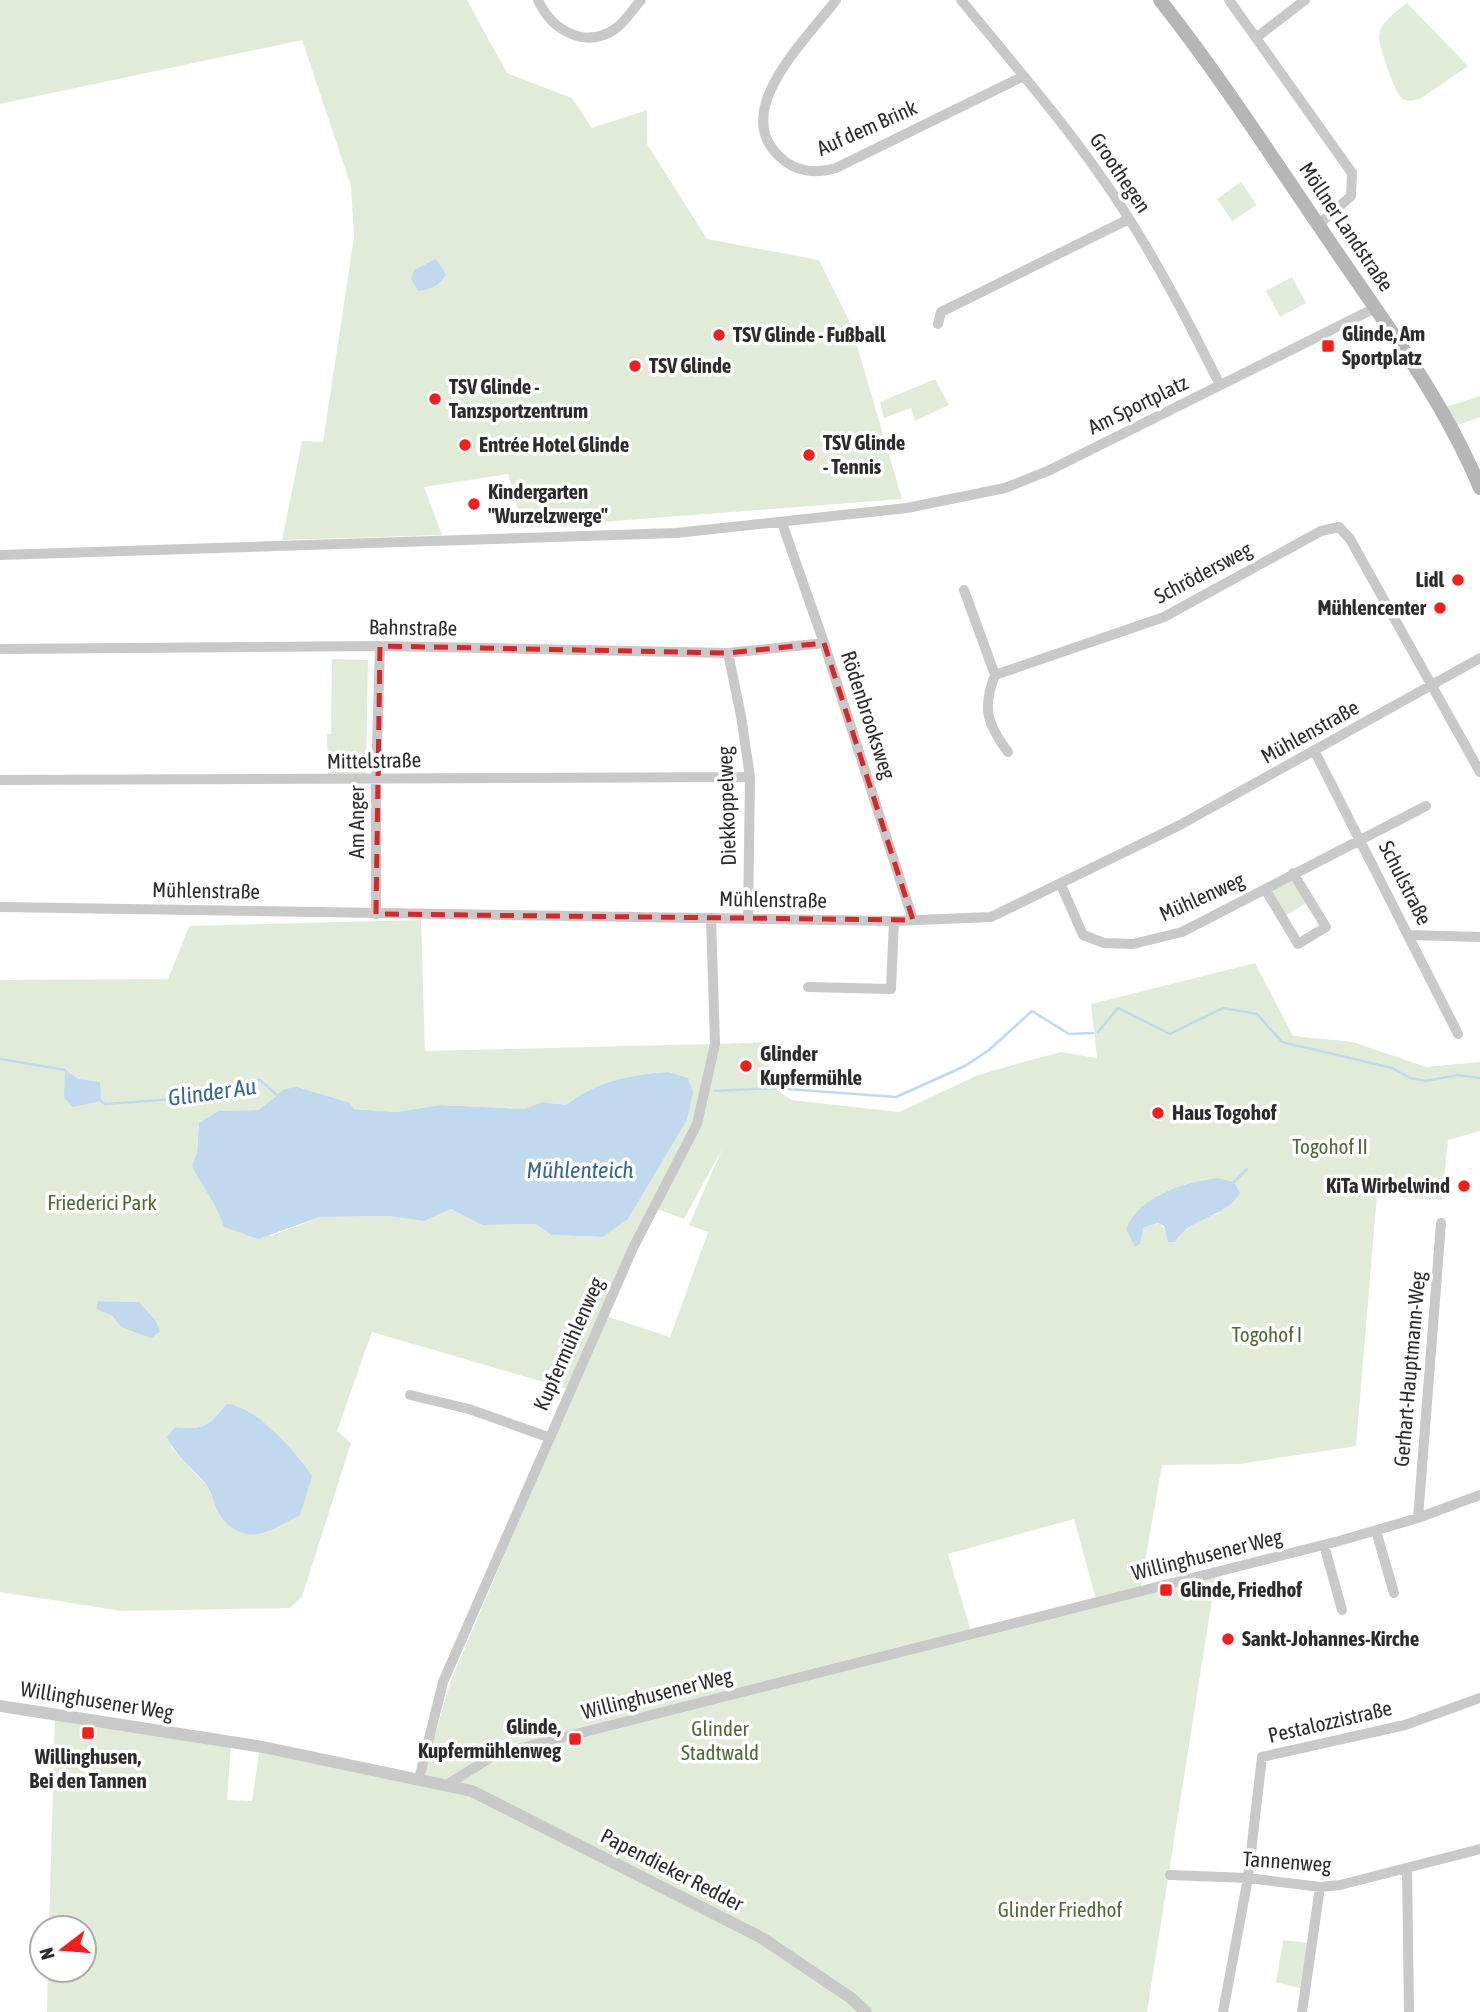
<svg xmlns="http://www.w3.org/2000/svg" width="1480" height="2012" font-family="'Asap Condensed',sans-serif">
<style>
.green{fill:#e1ecd8;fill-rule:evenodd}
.water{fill:#c1d9ee}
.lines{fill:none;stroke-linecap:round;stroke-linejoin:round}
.stream{stroke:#c1d9ee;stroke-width:2.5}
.minor{stroke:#c9c9c9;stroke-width:10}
.tertiary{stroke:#c9c9c9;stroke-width:12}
.secondary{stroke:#b6b6b6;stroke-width:14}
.marked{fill:none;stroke:#d62828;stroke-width:5;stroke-dasharray:14 9;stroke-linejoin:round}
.poi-dot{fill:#f71d1b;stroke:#fff;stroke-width:2.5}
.labels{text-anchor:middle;stroke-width:7;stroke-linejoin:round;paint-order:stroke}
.street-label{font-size:21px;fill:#2c2c2c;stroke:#fff}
.poi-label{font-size:21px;font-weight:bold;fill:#2c2c2c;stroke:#fff;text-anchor:start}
.park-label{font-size:21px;fill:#4b6c36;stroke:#fff}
.water-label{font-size:23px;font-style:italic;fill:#336796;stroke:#fff}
</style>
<rect width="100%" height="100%" fill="#fff"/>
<path class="green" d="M0,0h467l40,73 65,25 20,30 55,-18v34l60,95 112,21 31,62 52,177 -379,29 -15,-54 -84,13 18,48 -160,5 20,-99 21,1 31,-205 -3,-51 -49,-146 -302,64z
M1407,3l61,63 -48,33c-6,1 -12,3 -17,0 -8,-4 -24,-53 -24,-62 1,-15 18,-26 28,-34z
M1241,182l16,23 -25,16 -15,-22z
M1292,277l14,26 -26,14 -14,-26z
M935,379l14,26 -34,16 -4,-13 -27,10 -4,-16z
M1480,396v21l-27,10 -11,-19z
M332,659l36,1 -2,115 -38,1 -1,-42h4z
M1293,873l17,28 -28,17 -17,-29z
M421,920l4,131 287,-7 -18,80 -127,265 -195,-57 -35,99 14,12 -49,154 -12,11 -168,3 -122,-19v-612l168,-1 21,-53zM668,1072l19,48 -59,99 -25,18 -52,-2 -15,-11 -54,1 -31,-16 -27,12 -37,-5 -67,1 -49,19c-16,-7 -36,-14 -50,-24 -5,-4 -25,-38 -29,-46l5,-14 2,-29 19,-12 40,-1 19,-15 77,14 42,3 44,-7 85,4 17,-7 24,3c31,-24 62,-30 102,-33zM98,1301l41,1 -18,25zM226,1404l-4,114 -15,-32 -36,-39 4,-20c28,3 34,0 51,-23z
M1255,963l38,73 60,6 73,25 54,-5v69l-32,9 -6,60 -65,-5 -21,251 -117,18 -77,1 -22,126 -43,12 -23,-84 -126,35 25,84 243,-64 -69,438h-1100l1,-42h36v-42h-35l6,-214 176,32 -4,54 25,1 7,-49 164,24 27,-93 156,-367 64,21 38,-105 -19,-7 33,-76 -38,70 -27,-10 40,-85 18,-80 55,-2 -1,43 23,15 107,12 79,-37 49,-14 34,-9 36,6 -6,-54zM1159,1194l61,19 -17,5 -24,17 -12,-3 -8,-9 -16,5 -3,8 6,-29z
M1283,1940l25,3 -5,46 -27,-7z"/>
<path class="water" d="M436,259l10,15c-6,12 -15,15 -28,17l-7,-12 3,-9z
M65,1070l13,9 22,3 1,19 -28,6 -9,-9z
M668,1072l20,6 5,14 -6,28 -59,99 -25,18 -52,-2 -15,-11 -54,1 -31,-16 -27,12 -37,-5 -67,1 -62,22 -34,-12c-7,-24 -22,-39 -32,-61l5,-14 2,-29 19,-12 40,-1 27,-21 12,-2 53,16 4,6 42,3 44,-7 85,4 17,-7 24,3c31,-24 62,-30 102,-33z
M1217,1178l17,4 6,11c-15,25 -50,24 -65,49h-7l-4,-16 -6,-3 -15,5 -3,16 -5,3 -9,-18c14,-34 58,-46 91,-51z
M98,1301l41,1 17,19 4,11 -9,6 -30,-11 -10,-12 -15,-6z
M226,1404c29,1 70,48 86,72l-12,39c-27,14 -53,34 -78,3 -8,-10 -9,-25 -17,-35 -13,-15 -30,-28 -38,-46l8,-10c28,3 34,0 51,-23z"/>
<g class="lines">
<path class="stream" d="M1098,1032l20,-24 52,26 53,-26 34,6 25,28 110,26 18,10 16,3 32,-6 22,3
M0,1059l65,11
M714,1091l60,-3 122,9 69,-31 24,-16 43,-39 37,23 24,-1
M101,1101l4,3 99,-7 14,-10 42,-7 17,15
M1234,1182l13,-13"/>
<path class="minor" d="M538,0c13,29 46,50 77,29 10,-7 18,-20 26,-29
M836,0c-29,39 -107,111 -56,157 15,15 36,17 56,11l188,-92
M961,0c54,66 111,131 158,203 38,58 70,120 101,182
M1229,0l123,173 -1,23 -33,29
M1257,37l48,-37
M938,324l3,-12 188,-93
M782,523l42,120 89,277
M0,555l676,-22 231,-25 98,-20 45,-18 325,-162
M964,590l31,85 169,-58 157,-86 18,-4 11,12 130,233
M0,649l380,-3 348,7 96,-10
M728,653l13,63 9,61 -2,142
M995,675c-13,33 -8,49 13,77
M1315,752l143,282
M0,780l750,-3
M1061,885l22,50 21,8 29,1 49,-12 244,-126
M1265,889l33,55 28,-17 -33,-54
M0,907l894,14 97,-4 189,-92 300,-167
M376,914v-135l4,-133
M1410,935l70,2
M808,987l83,2 3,-68
M410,1395l59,14 79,28
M1418,1518l23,-295
M1376,1531l18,62
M1324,1545l18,65
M419,1779l24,-97 190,-434 64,-124 18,-80 -4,-126
M448,1784l45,-28 24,-7 822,-208 79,-23 62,-23
M1407,1868l2,144
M1170,1875l78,3 72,9 20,-2 140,-36
M1223,2012l25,-134 14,-121 143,-32 75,-27
M1302,2012l18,-125"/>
<path class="tertiary" d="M0,1706l263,41 209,44 290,147 89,60 15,14"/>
<path class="secondary" d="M1160,0c63,80 117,165 174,248 53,78 110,153 146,240"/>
</g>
<path class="marked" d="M824,643l89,277 -537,-6 4,-268 348,7z"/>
<g class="poi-dot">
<circle cx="719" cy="335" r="7"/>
<rect x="1321" y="339" width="14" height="14" rx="3.5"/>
<circle cx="635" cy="366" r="7"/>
<circle cx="435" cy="399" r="7"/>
<circle cx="465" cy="445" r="7"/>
<circle cx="809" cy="455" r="7"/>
<circle cx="474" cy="504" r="7"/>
<circle cx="1458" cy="580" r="7"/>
<circle cx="1440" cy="608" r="7"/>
<circle cx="746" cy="1066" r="7"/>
<circle cx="1158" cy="1113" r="7"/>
<circle cx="1464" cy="1186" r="7"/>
<rect x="1159" y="1583" width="14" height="14" rx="3.5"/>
<circle cx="1228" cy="1639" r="7"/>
<rect x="81" y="1726" width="14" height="14" rx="3.5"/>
<rect x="568" y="1732" width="14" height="14" rx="3.5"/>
</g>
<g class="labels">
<g class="street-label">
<text transform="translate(867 128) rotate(-24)" y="7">Auf dem Brink</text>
<text transform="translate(1120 173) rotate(56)" y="7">Groothegen</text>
<text transform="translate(1346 227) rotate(56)" y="7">Möllner Landstraße</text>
<text transform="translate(1138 405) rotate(-26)" y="7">Am Sportplatz</text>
<text transform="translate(1203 573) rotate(-28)" y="7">Schrödersweg</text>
<text transform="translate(413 628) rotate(1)" y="7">Bahnstraße</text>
<text transform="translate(868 715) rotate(72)" y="7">Rödenbrooksweg</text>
<text transform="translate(1310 732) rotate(-29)" y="7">Mühlenstraße</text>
<text transform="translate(374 761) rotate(-1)" y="7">Mittelstraße</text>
<text transform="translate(727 806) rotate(-92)" y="7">Diekkoppelweg</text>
<text transform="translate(357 822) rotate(-90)" y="7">Am Anger</text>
<text transform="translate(1405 883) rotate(63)" y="7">Schulstraße</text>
<text transform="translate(206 891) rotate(1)" y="7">Mühlenstraße</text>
<text transform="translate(1202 897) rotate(-24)" y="7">Mühlenweg</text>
<text transform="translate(773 900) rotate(1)" y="7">Mühlenstraße</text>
<text transform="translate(569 1344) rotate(-66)" y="7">Kupfermühlenweg</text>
<text transform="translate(1410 1369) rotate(-85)" y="7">Gerhart-Hauptmann-Weg</text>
<text transform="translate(1207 1555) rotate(-14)" y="7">Willinghusener Weg</text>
<text transform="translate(657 1694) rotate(-14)" y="7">Willinghusener Weg</text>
<text transform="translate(97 1701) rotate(9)" y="7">Willinghusener Weg</text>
<text transform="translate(1330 1722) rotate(-13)" y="7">Pestalozzistraße</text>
<text transform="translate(1287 1862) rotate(4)" y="7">Tannenweg</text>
<text transform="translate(672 1870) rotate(27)" y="7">Papendieker Redder</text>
</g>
<g class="poi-label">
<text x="1342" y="341">Glinde, Am<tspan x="1342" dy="24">Sportplatz</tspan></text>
<text x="733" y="342">TSV Glinde - Fußball</text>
<text x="649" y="373">TSV Glinde</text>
<text x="449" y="394">TSV Glinde -<tspan x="449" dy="24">Tanzsportzentrum</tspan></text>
<text x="823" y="450">TSV Glinde<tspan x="823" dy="24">- Tennis</tspan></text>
<text x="479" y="452">Entrée Hotel Glinde</text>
<text x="488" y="499">Kindergarten<tspan x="488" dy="24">"Wurzelzwerge"</tspan></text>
<text x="1444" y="587" text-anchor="end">Lidl</text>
<text x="1426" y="615" text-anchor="end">Mühlencenter</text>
<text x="760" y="1061">Glinder<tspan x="760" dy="24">Kupfermühle</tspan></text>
<text x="1172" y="1120">Haus Togohof</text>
<text x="1450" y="1193" text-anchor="end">KiTa Wirbelwind</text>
<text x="1180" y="1597">Glinde, Friedhof</text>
<text x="1242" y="1646">Sankt-Johannes-Kirche</text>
<text x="561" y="1734" text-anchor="end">Glinde,<tspan x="561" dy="24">Kupfermühlenweg</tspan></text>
<text x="88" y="1764" text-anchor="middle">Willinghusen,<tspan x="88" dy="24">Bei den Tannen</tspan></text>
</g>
<g class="park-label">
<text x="1330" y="1154">Togohof II</text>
<text x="102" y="1210">Friederici Park</text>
<text x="1267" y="1342">Togohof I</text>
<text x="720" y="1736">Glinder<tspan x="720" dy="24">Stadtwald</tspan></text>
<text x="1060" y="1917">Glinder Friedhof</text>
</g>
<g class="water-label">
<text transform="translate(212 1092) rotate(-8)" y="8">Glinder Au</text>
<text x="580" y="1178">Mühlenteich</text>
</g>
</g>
<g transform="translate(63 1949) rotate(254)"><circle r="33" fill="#ffffff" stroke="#ababab" stroke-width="2"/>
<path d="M0-5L12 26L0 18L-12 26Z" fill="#f71d1b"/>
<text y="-10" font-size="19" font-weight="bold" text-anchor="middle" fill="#2c2c2c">N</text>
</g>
</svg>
